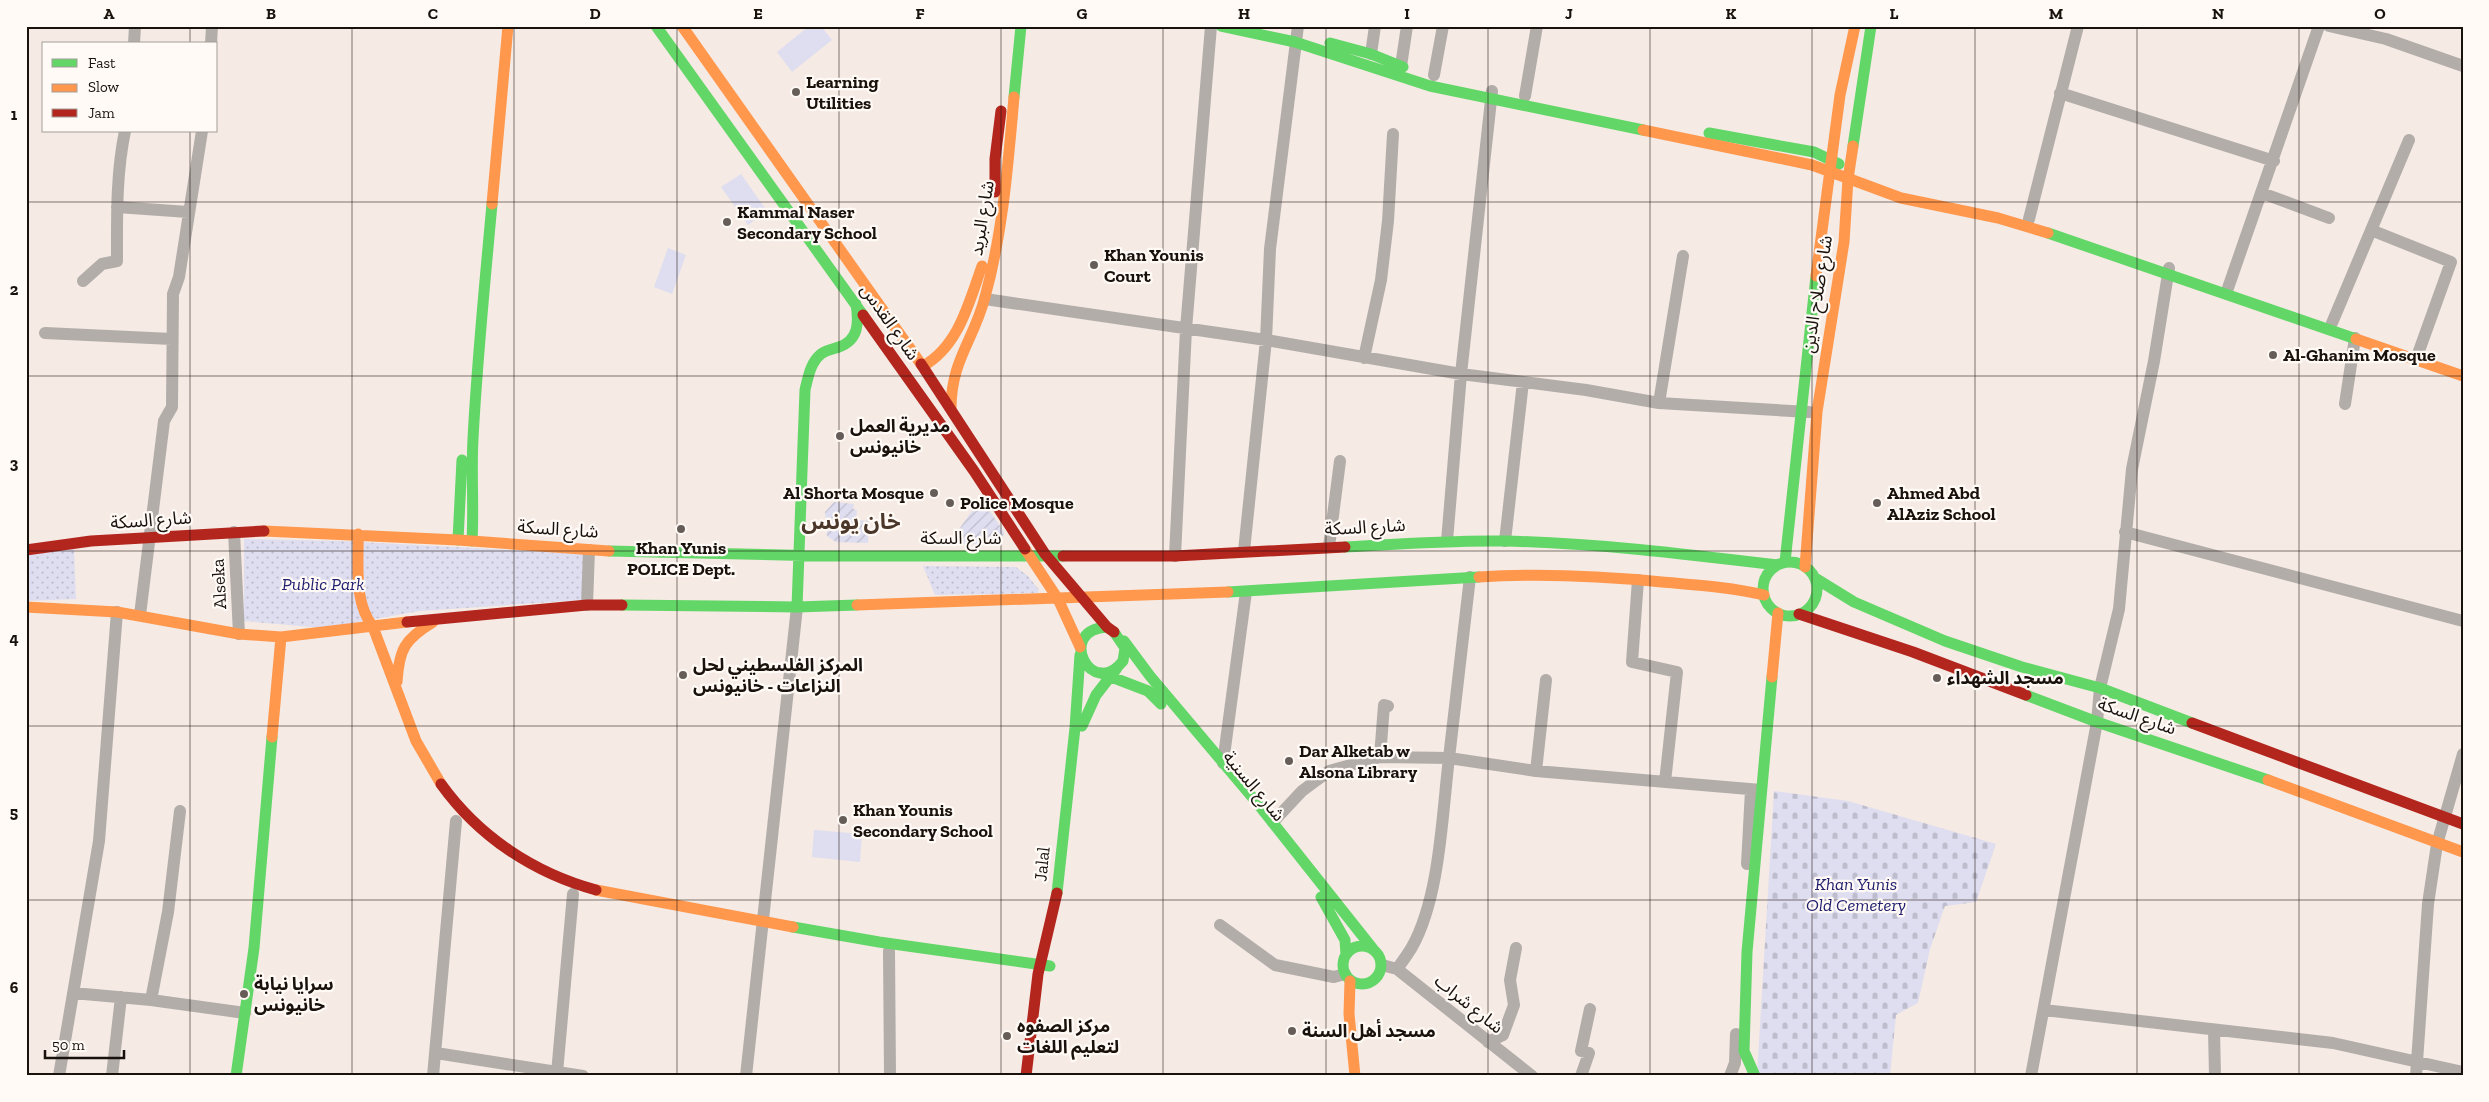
<svg xmlns="http://www.w3.org/2000/svg" width="2489" height="1102" font-family="'Zilla Slab','Noto Sans Arabic',serif">
<style>
.grass{fill:#dedef0}
.cemetery{fill:url(#cemetery-stones)}
.park{fill:url(#park-dots)}
.garden{fill:url(#garden-furrows)}
.lines{fill:none;stroke-linecap:round;stroke-linejoin:round}
.street{stroke:#b2ada9;stroke-width:12}
.fast{stroke:#63d668;stroke-width:11}
.slow{stroke:#ff974d;stroke-width:11}
.jam{stroke:#b3261e;stroke-width:11}
.grid{fill:none;stroke:#19110c;stroke-width:1;stroke-opacity:0.55}
.poi-dot{fill:#665d58;stroke:#fffaf6;stroke-width:2}
.labels{text-anchor:middle;stroke-width:4.5;stroke-linejoin:round;paint-order:stroke}
.poi-label{font-size:18px;font-weight:bold;fill:#19110c;stroke:#fffaf6;text-anchor:start}
.street-label{font-size:18px;fill:#19110c;stroke:#fffaf6}
.park-label{font-size:18px;font-style:italic;fill:#20206f;stroke:#fffaf6}
.district-label{font-size:22px;font-weight:bold;fill:#4a372a;stroke:#fffaf6}
.neatline{fill:none;stroke:#19110c;stroke-width:2}
.grid-label{font-size:16px;text-anchor:middle;font-weight:bold;fill:#19110c}
</style>
<defs>
<pattern id="cemetery-stones" width="16" height="16" patternUnits="userSpaceOnUse" patternTransform="scale(1.25)"><rect width="16" height="16" fill="#dedef0"/><path d="M2 7V4a2 2 0 0 1 4 0v3zM10 15v-3a2 2 0 0 1 4 0v3z" fill="#bebdcd"/></pattern>
<pattern id="park-dots" width="8" height="8" patternUnits="userSpaceOnUse" patternTransform="scale(1.25)"><rect width="8" height="8" fill="#dedef0"/><path d="M2 2h.1M6 6h.1" fill="none" stroke="#bebdcd" stroke-width="1.8" stroke-linecap="round"/></pattern>
<pattern id="garden-furrows" width="10" height="10" patternUnits="userSpaceOnUse" patternTransform="scale(1.25)"><rect width="10" height="10" fill="#dedef0"/><path d="M-1 1l2-2M0 10L10 0M9 11l2-2" fill="none" stroke="#bebdcd"/></pattern>
</defs>
<rect width="100%" height="100%" fill="#f5eae4"/>
<path class="grass" d="M809,26h12l11,14 -40,32 -15,-20z
M741,174l26,37 -19,14 -27,-38z
M668,248l18,7 -14,39 -18,-7z
M814,830l48,4 -2,28 -48,-5z"/>
<path class="cemetery" d="M1774,791l74,10 148,43 -20,58 -31,4 -15,43 -12,54 -22,12 -6,61h-133z"/>
<path class="park" d="M244,539l97,2 242,13 -1,46 -162,11 -96,17 -80,-7z
M74,548l2,51 -50,2v-47z
M923,566l93,1 12,9 11,14 -1,3 -103,2z"/>
<path class="garden" d="M981,498l23,34 -2,7 -12,6 -31,-1 -6,-6z
M834,502l20,2 -1,5 4,1 -1,10 13,1 -1,22 -32,-1 -9,-6 -2,-24z"/>
<g class="lines">
<path class="street" d="M2329,26l57,13 77,27
M134,44l1,-18
M211,44l1,-18
M1371,54l4,-28
M1401,66l6,-40
M1434,75l9,-49
M2060,93l214,68
M1525,96l12,-70
M2262,193l67,25
M117,207l71,5
M2029,219l49,-193
M2371,230l80,32 -32,89
M83,281l19,-17 15,-3c0,-43 -1,-87 8,-130
M2228,288l91,-262
M985,299l281,41 195,34 125,16 73,13 150,9
M2332,323l77,-183
M45,333l127,6
M1364,358l17,-78 7,-59 5,-87
M1659,403l24,-147
M2345,404l10,-66
M234,532l5,102
M2125,532l338,89
M1447,541l14,-167 31,-283
M1505,541l18,-159
M1329,547l11,-86
M1244,551l22,-211 4,-91 28,-223
M1175,556l11,-227 25,-303
M1470,577l-21,181 87,13 225,19
M1638,580l-6,82 45,10 -12,110
M587,605l2,-55
M140,615l24,-194 8,-14 1,-113 6,-17 23,-146
M1380,757l4,-52 4,1
M1223,763l23,-171
M1536,771l10,-91
M180,811l-12,101 -17,88 94,13
M1273,822l29,-31 27,-20 51,-14 69,1c-7,57 -9,139 -37,189 -4,7 -10,15 -15,22
M1747,864l4,-74
M1220,925l55,40 59,12 11,-3
M889,951l1,125
M1382,965l15,4 135,107
M73,993l78,7
M2044,1010l289,33 130,29
M2214,1030l1,46
M1488,1042l15,-7 11,-30 -4,-25 6,-32
M436,1053l147,23
M557,1073l16,-179
M59,1076l40,-235 18,-229
M112,1076l9,-79
M433,1076l23,-255
M746,1076l51,-469
M1581,1076l8,-23 -8,-2 9,-42
M1730,1076l5,-13 1,-29
M2031,1076l66,-354 3,-34 19,-79 13,-140 22,-108 15,-93
M2416,1076l12,-172 9,-60 26,-90"/>
<path class="fast" d="M656,26l207,289
M1221,26l74,16 135,44 213,44
M1330,43l41,11 32,13
M1014,97l7,-71
M1709,133l105,19 25,12
M1853,146l18,-120
M2048,233l308,106
M458,540l4,-80
M472,541c2,-34 -1,-68 1,-102 4,-79 12,-157 19,-235
M1345,547c53,-3 106,-7 159,-6 92,2 182,13 273,24
M609,551l216,5h238
M1785,562l31,-286
M1763 589a27 27 0 1 1 54 0a27 27 0 1 1-54 0Z
M1815,578l39,24 91,39 77,26 78,21 92,35
M1228,592l251,-15
M622,605l175,2 60,-2
M797,607l8,-217c3,-12 5,-27 16,-36 5,-4 12,-5 18,-7 20,-7 20,-25 17,-43
M1107,627c-52,3 -15,74 16,34l2,-13 -11,-16
M1124,641l26,35 108,128 115,145
M1101,673l47,18 13,13
M2026,695l71,27 171,58
M1082,726l14,-31 21,-27
M1057,893l18,-165 5,-73
M1321,897l24,43 1,15
M793,927l86,15 171,24
M1343 965a19 19 0 1 1 38 0a19 19 0 1 1-38 0Z
M236,1076l18,-128 18,-211
M1755,1076l-11,-25 3,-99 25,-275"/>
<path class="slow" d="M682,26l239,338
M1643,130l169,35 89,33 97,20 50,15
M492,204l16,-178
M1816,276l24,-181 15,-69
M2356,339l107,37
M923,366c36,-20 46,-64 59,-100
M951,409c0,-49 23,-69 34,-112 18,-65 23,-132 29,-200
M264,531l194,9 151,11
M358,534c1,31 -5,67 15,93l43,114 25,43
M1025,549l33,50 22,48
M1805,567l12,-155 27,-170 4,-63 5,-33
M1479,577c62,-4 122,-1 183,5 34,3 68,5 102,13
M857,605l371,-13
M26,607l91,5 122,22 42,3 126,-15
M1772,677l6,-64
M397,682c2,-33 8,-43 36,-60
M272,737l9,-100
M2268,780l195,72
M596,890l197,37
M1350,981l-1,33 6,62"/>
<path class="jam" d="M995,192v-33l6,-48
M863,315l111,156 51,78
M921,364l124,190 62,73 7,5
M26,550l65,-9 173,-10
M1063,556h112l170,-9
M1799,614l114,38 113,43
M407,622l180,-17h35
M2192,723l271,101
M441,784c38,53 93,89 155,106
M1026,1076l12,-102 19,-81"/>
</g>
<path class="grid" d="M190,26v18M352,26v1050M514,26v1050M677,26v1050M839,26v1050M1001,26v1050M1163,26v1050M1326,26v1050M1488,26v1050M1650,26v1050M1812,26v1050M1975,26v1050M2137,26v1050M2299,26v1050M190,131v945M26,202h2437M26,376h2437M26,551h2437M26,726h2437M26,900h2437"/>
<g class="poi-dot">
<circle cx="796" cy="92" r="5"/>
<circle cx="727" cy="222" r="5"/>
<circle cx="1094" cy="265" r="5"/>
<circle cx="2273" cy="355" r="5"/>
<circle cx="840" cy="436" r="5"/>
<circle cx="934" cy="493" r="5"/>
<circle cx="950" cy="503" r="5"/>
<circle cx="1877" cy="503" r="5"/>
<circle cx="681" cy="529" r="5"/>
<circle cx="683" cy="675" r="5"/>
<circle cx="1937" cy="678" r="5"/>
<circle cx="1289" cy="761" r="5"/>
<circle cx="843" cy="820" r="5"/>
<circle cx="244" cy="994" r="5"/>
<circle cx="1292" cy="1031" r="5"/>
<circle cx="1007" cy="1036" r="5"/>
</g>
<g class="labels">
<g class="poi-label">
<text x="806" y="88">Learning<tspan x="806" dy="21">Utilities</tspan></text>
<text x="737" y="218">Kammal Naser<tspan x="737" dy="21">Secondary School</tspan></text>
<text x="1104" y="261">Khan Younis<tspan x="1104" dy="21">Court</tspan></text>
<text x="2283" y="361">Al-Ghanim Mosque</text>
<text x="850" y="432">مديرية العمل<tspan x="850" dy="21">خانيونس</tspan></text>
<text x="924" y="499" text-anchor="end">Al Shorta Mosque</text>
<text x="1887" y="499">Ahmed Abd<tspan x="1887" dy="21">AlAziz School</tspan></text>
<text x="960" y="509">Police Mosque</text>
<text x="681" y="554" text-anchor="middle">Khan Yunis<tspan x="681" dy="21">POLICE Dept.</tspan></text>
<text x="693" y="671">المركز الفلسطيني لحل<tspan x="693" dy="21">النزاعات - خانيونس</tspan></text>
<text x="1947" y="684">مسجد الشهداء</text>
<text x="1299" y="757">Dar Alketab w<tspan x="1299" dy="21">Alsona Library</tspan></text>
<text x="853" y="816">Khan Younis<tspan x="853" dy="21">Secondary School</tspan></text>
<text x="254" y="990">سرايا نيابة<tspan x="254" dy="21">خانيونس</tspan></text>
<text x="1017" y="1032">مركز الصفوه<tspan x="1017" dy="21">لتعليم اللغات</tspan></text>
<text x="1302" y="1037">مسجد أهل السنة</text>
</g>
<g class="street-label">
<text transform="translate(982 218) rotate(-81)" y="6">شارع البريد</text>
<text transform="translate(1817 294) rotate(-81)" y="6">شارع صلاح الدين</text>
<text transform="translate(890 322) rotate(55)" y="6">شارع القدس</text>
<text transform="translate(151 520) rotate(-4)" y="6">شارع السكة</text>
<text transform="translate(1365 527) rotate(-3)" y="6">شارع السكة</text>
<text transform="translate(558 529) rotate(4)" y="6">شارع السكة</text>
<text x="961" y="544">شارع السكة</text>
<text transform="translate(219 584) rotate(-93)" y="6">Alseka</text>
<text transform="translate(2137 716) rotate(19)" y="6">شارع السكة</text>
<text transform="translate(1254 786) rotate(50)" y="6">شارع السنية</text>
<text transform="translate(1042 864) rotate(-84)" y="6">Jalal</text>
<text transform="translate(1469 1004) rotate(39)" y="6">شارع شراب</text>
</g>
<g class="park-label">
<text x="323" y="590">Public Park</text>
<text x="1856" y="890">Khan Yunis<tspan x="1856" dy="21">Old Cemetery</tspan></text>
</g>
<g class="district-label">
<text x="851" y="529">خان يونس</text>
</g>
</g>
<rect width="2489" height="1102" fill="none" stroke="#fffaf6" stroke-width="55"/>
<rect x="42" y="42" width="175" height="90" fill="#fffaf6" stroke="#a39d98"/>
<rect x="52" y="59" width="25" height="8" fill="#63d668" stroke="#a39d98"/>
<text x="88" y="68" font-size="15" fill="#19110c">Fast</text>
<rect x="52" y="84" width="25" height="8" fill="#ff974d" stroke="#a39d98"/>
<text x="88" y="92" font-size="15" fill="#19110c">Slow</text>
<rect x="52" y="109" width="25" height="8" fill="#b3261e" stroke="#a39d98"/>
<text x="88" y="118" font-size="15" fill="#19110c">Jam</text>
<path d="M45 1050v8h79v-8" fill="none" stroke="#19110c" stroke-width="2.5"/>
<text x="52" y="1050" font-size="15" fill="#19110c" stroke="#fffaf6" stroke-width="4" paint-order="stroke">50 m</text>
<rect x="28" y="28" width="2434" height="1046" class="neatline"/>
<g class="grid-label">
<text x="109" y="19">A</text>
<text x="271" y="19">B</text>
<text x="433" y="19">C</text>
<text x="595" y="19">D</text>
<text x="758" y="19">E</text>
<text x="920" y="19">F</text>
<text x="1082" y="19">G</text>
<text x="1244" y="19">H</text>
<text x="1407" y="19">I</text>
<text x="1569" y="19">J</text>
<text x="1731" y="19">K</text>
<text x="1894" y="19">L</text>
<text x="2056" y="19">M</text>
<text x="2218" y="19">N</text>
<text x="2380" y="19">O</text>
<text x="14" y="120">1</text>
<text x="14" y="295">2</text>
<text x="14" y="469">3</text>
<text x="14" y="644">4</text>
<text x="14" y="818">5</text>
<text x="14" y="993">6</text>
</g>
</svg>
